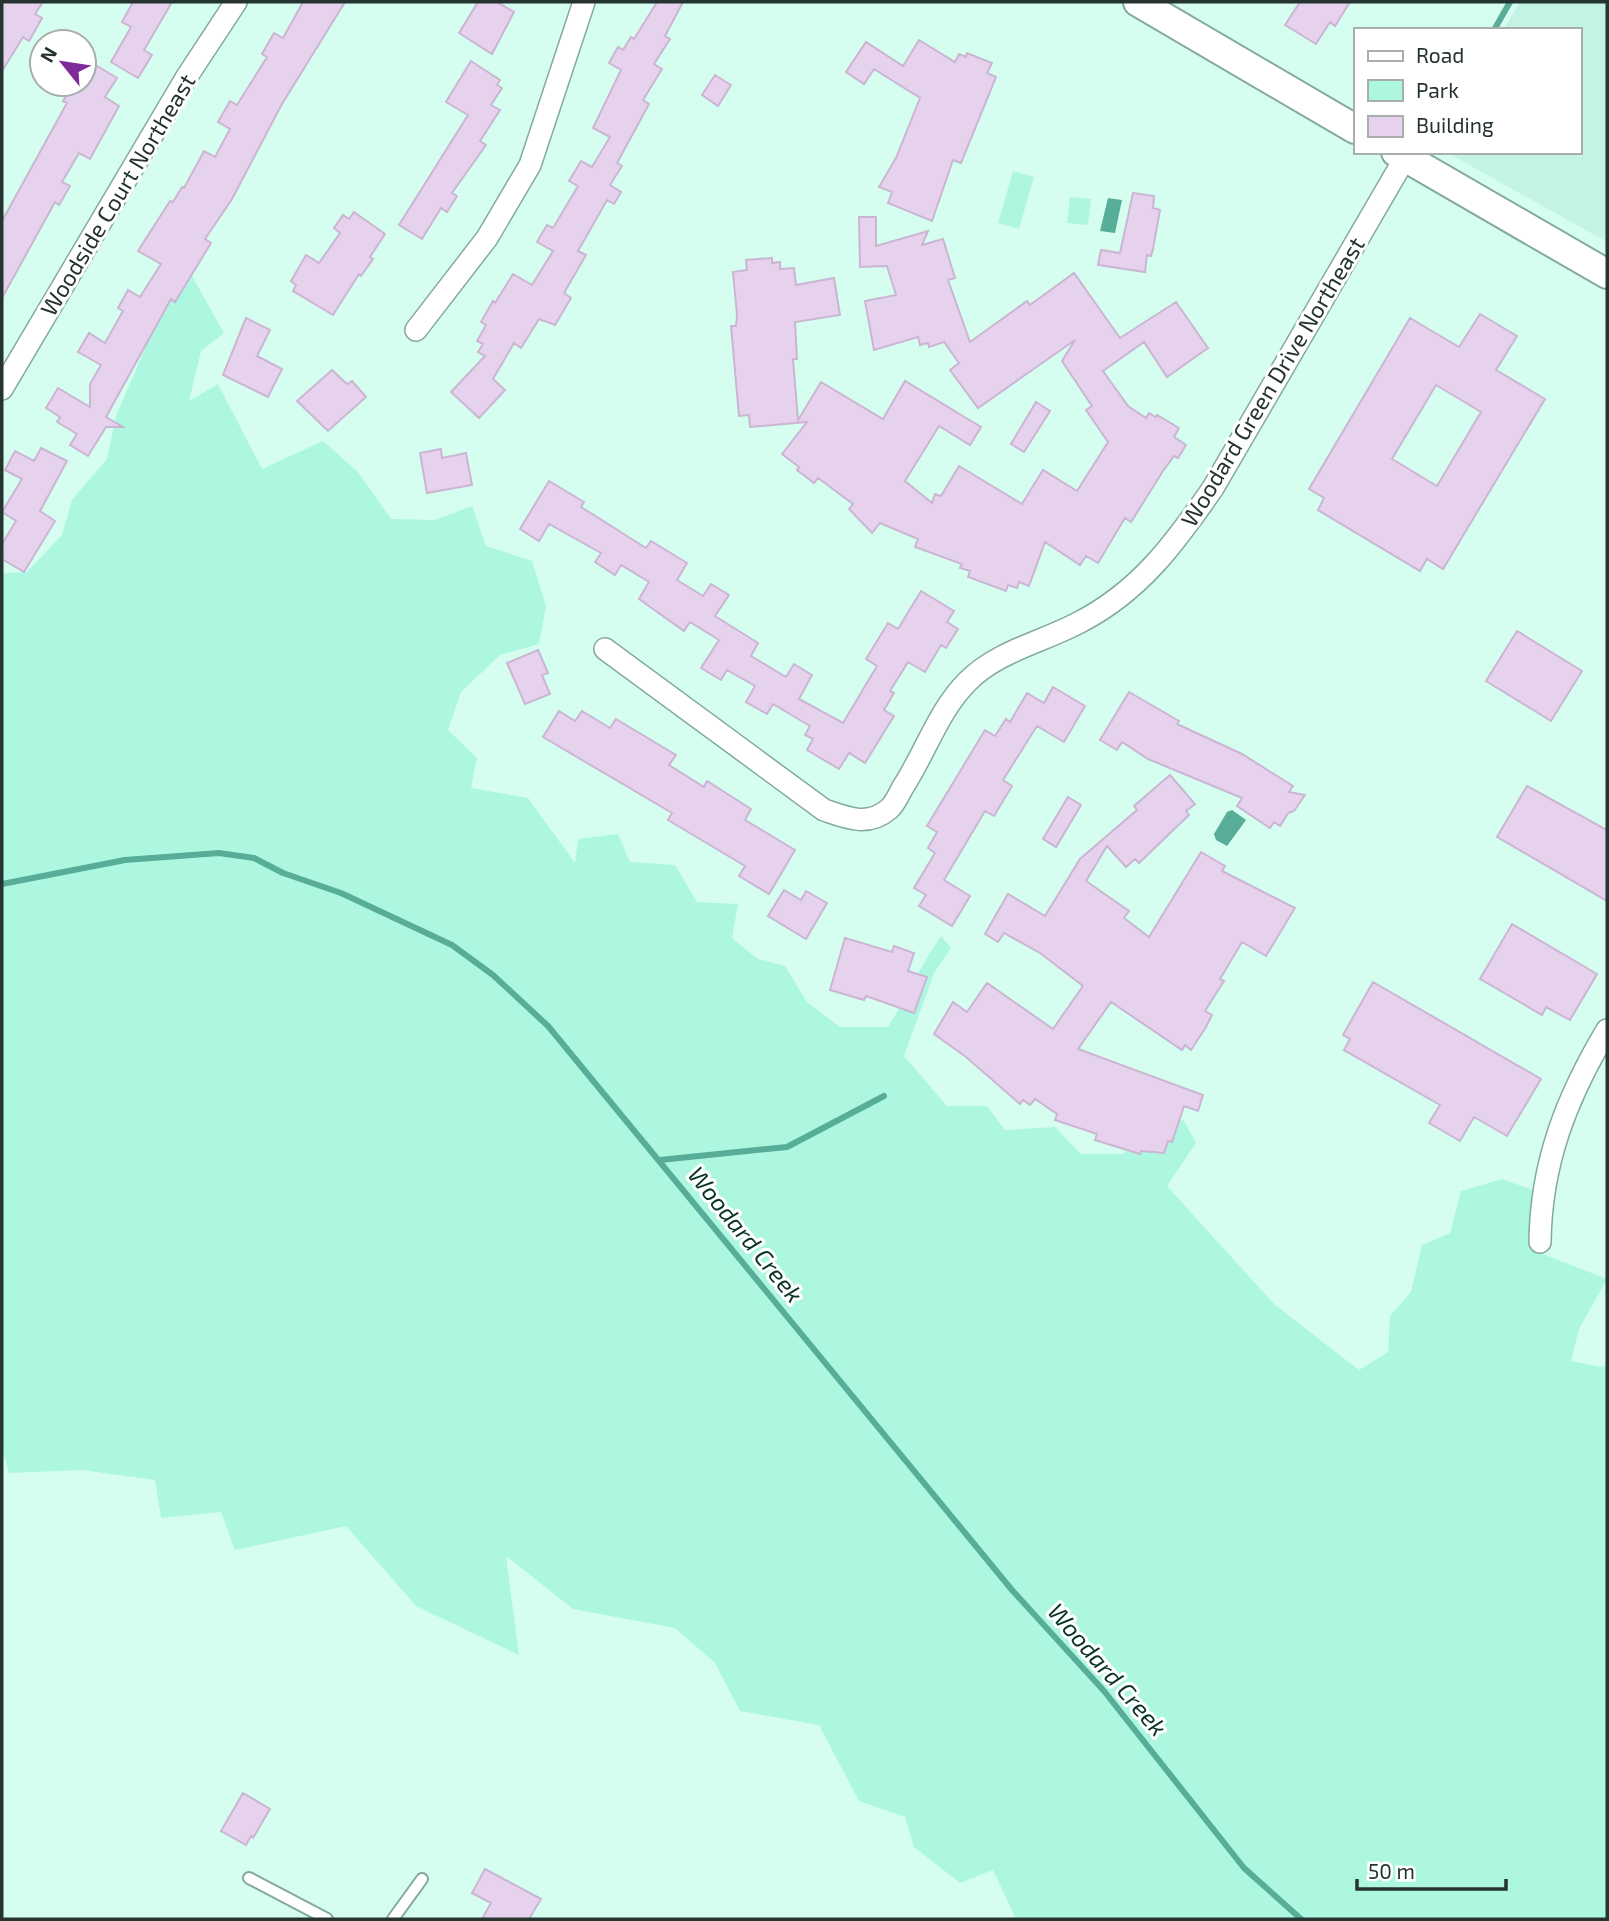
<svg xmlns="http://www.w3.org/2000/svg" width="1609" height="1921" font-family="'Exo 2',sans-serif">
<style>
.built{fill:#c2f3e4}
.green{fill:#adf7e1}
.water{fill:#57ad97}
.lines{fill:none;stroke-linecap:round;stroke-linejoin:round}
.stream{stroke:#57ad97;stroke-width:6}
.building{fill:#e7d2ee;stroke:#cab6d2;stroke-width:2;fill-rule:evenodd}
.service-casing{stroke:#84aa9e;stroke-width:14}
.minor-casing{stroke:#84aa9e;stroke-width:24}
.tertiary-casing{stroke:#84aa9e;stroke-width:32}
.service{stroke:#fff;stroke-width:10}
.minor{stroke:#fff;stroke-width:21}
.tertiary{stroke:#fff;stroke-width:28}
.labels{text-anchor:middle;stroke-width:6;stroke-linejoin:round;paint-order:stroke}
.street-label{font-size:23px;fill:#253430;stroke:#fff}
.water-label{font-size:24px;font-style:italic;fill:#083228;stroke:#fff}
</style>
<rect width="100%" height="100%" fill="#d5fef1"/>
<path class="built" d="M1520,2h87v240l-161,-90h133v-122h-76z"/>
<path class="green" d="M1013,171l21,6 -15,52 -21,-6z
M1070,197l21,2 -3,26 -21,-2z
M183,260l41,73 -23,18 -12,50 29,-17 44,85 61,-28 35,31 33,47 44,1 37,-14 14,40 46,15 14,45 -7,38 -39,11 -39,37 -13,38 29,28 -6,30 57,10 47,65 3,-24 40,-5 12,28 45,3 22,37 41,2 -6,34 26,21 27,7 22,36 33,25h48c19,-30 32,-61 53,-91l10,12 -17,25 -30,83 43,50h40l18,24 50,-3 26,27h41l61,-35 13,24 -29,43 107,118 85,66 29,-18 2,-36 21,-24 11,-47 28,-12 11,-42 41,-12 34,12 -6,58 77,30 -28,50 -8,32 31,6 5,-2v554h-591l-23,-49 -33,13 -46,-36 -9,-30 -46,-16 -40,-76 -79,-14 -25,-48 -40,-35 -102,-19 -67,-53 13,99 -103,-49 -70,-80 -111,24 -14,-38 -60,6 -6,-38 -73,-10 -73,3 -7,-24v-876l25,-1 35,-37 10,-35 35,-41 9,-43z"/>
<path class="water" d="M1108,198l14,2 -7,33 -15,-2z
M1232,810l14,10 -19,26 -11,-6 -2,-6 13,-22z"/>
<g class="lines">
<path class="stream" d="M1494,30l16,-28
M2,884l123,-24 94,-7 35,5 29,15 58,20 111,52 41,30 55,51 464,564 92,101 140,177 57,51
M660,1160l127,-13 97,-51"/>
</g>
<path class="building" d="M2,2h41l-8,12 7,4 -13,23 -6,-4 -21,34z
M133,2h39l-28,48 8,5 -14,23 -27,-16 20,-35 -9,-5z
M303,2h42l-63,102 -50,95 -27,40 6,4 -36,59 -4,-3 -65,118 17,10h-17l-18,29 -18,-11 7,-11 -20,-12 3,-5 -14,-9 12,-20 32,19v-23l11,-19 -23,-13 11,-19 16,10 18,-32 -5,-3 10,-18 12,7 21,-33 -23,-13 32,-50 3,1 9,-15 2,1 20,-37 11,6 15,-28 -12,-7 12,-21 7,4 30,-48 -5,-3 12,-21 9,5z
M478,2h19l17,10 -22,42 -33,-21z
M657,2h26l-18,34 5,3 -16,25 8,5 -19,31 6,4 -32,59 5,3 -12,19 11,7 -7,12 -7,-4 -29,51 8,4 -22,38 7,5 -16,27 -16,-6 -18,29 -7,-5 -21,36 12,11 -26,28 -28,-26 34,-36 -7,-4 5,-8 -6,-3 9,-16 -5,-3 12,-21 2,2 18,-29 19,11 21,-34 -16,-9 10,-17 6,3 25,-42 -9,-5 12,-20 11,6 18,-30 -17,-9 28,-58 -12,-7 9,-16 5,3 8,-13 3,2z
M1300,2h50l-15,24 -5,-4 -14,22 -31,-19z
M919,40l36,22 4,-8 7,3 1,-4 25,10 -5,10 9,4 -35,86 -8,-3 -21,61 -44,-18 4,-11 -13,-5 17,-29 24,-60 -46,-29 -10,15 -18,-12 20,-30 37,24z
M84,58l33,20 -12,19 14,9 -29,53 -11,-6 -17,29 8,4 -11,19 -4,-3 -53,96v-77l65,-118 -4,-2 10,-17h11z
M471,61l29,19 -3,5 5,3 -11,17 9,5 -20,31 6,4 -34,48 5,3 -10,16 -6,-4 -19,31 -23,-14 69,-110 -22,-13z
M715,75l16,10 -13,21 -16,-11z
M1133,193l21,3 -1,12 7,2 -7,39 -2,7 -4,-1 -2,17 -47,-7 3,-15 19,3z
M354,212l31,22 -15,23 3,2 -12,17 -2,-2 -26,41 -40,-24 3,-6 -5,-4 15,-26 13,8 21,-30 -6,-5 9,-13 6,4z
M859,217h17v29l52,-15 -6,14 21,-6 12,39 -7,2 22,62 57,-41 3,4 44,-32 46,65 56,-36 32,46 -41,29 -23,-35 -41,29 25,35 18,12 3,-5 7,4 1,-2 22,13 -5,9 12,8 -8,13 -4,-2 -11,15 -32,51 -6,-4 -27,45 -12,-7 -6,9 -35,-23 -16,44 -10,-4 -2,6 -9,-3 -2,6 -38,-14 2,-6 -10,-3 2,-4 -47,-17 3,-8 -38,-16 -8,10 -23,-24 4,-5 -35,-26 -4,5 -17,-13 2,-3 -17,-13 25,-32 -57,5 -1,-12 -10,1 -8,-90h5l1,-11 -4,-43 14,-2 -1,-10 26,-2v5l8,-1v7l14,-1 2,17 38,-7 6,37 -45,7 2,37h-4l5,61 23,-38 62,37 22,-38 76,46 -11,18 -31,-19 -34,55 27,22 3,-9 6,2 18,-30 63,38 21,-34 34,21 31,-49 -22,-32 6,-4 -30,-45 13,-21 -97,68 -28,-38 9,-7 -15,-21 -15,5 -1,-4 -8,2 -2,-8 -44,13 -9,-49 31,-6 -9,-29 -27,1z
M1480,314l37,22 -21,34 49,29 -102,170 -16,-10 -7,12 -102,-61 6,-12 -15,-9 101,-171 49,29zM1436,385l45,27 -44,74 -45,-27z
M246,318l24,12 -13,26 25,13 -14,28 -45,-22z
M332,370l15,14 5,-3 14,16 -38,34 -31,-30z
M1036,402l14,9 -26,41 -13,-8z
M41,448l26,13 -27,50 15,10 -31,51 -22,-13v-15l14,-23 -14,-9 20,-33 -17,-9 10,-19 19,10z
M441,449l1,9 24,-5 6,32 -45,8 -7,-40z
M549,481l35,21 -3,5 65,41 5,-7 36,22 -10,17 26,16 8,-12 18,11 -14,21 43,27 -7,13 35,21 8,-13 18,11 -13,24 44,24 34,-57 -11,-7 22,-36 10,6 23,-38 33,20 -7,11 11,7 -12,19 -5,-3 -16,27 -17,-10 -18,29 4,2 -10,17 10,6 -29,47 -16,-10 -10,16 -32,-19 6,-11 -8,-4 5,-9 -37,-22 -6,10 -21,-12 9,-16 -28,-16 -6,10 -20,-12 18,-28 -29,-18 -6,9 -45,-32 10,-17 -28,-17 -6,10 -20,-13 6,-9 -52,-29 -10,17 -19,-12z
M1517,631l65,40 -31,50 -65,-40z
M538,650l10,23 -6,2 8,19 -25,10 -18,-41z
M1053,687l32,19 -21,36 -27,-16 -34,54 9,6 -18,30 -9,-5 -41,69 26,16 -18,30 -33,-20 7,-11 -12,-7 21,-35 -7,-5 9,-16 -10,-6 58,-96 10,6 11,-17 4,3 17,-29 17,10z
M1129,692l50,29 -2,3 65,30 51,32 -4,6 16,3 -11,16 -6,2 -8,13 -6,-4 -4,6 -33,-22 5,-8 -94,-39 -26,-17 -5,8 -17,-10z
M559,711l16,10 7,-10 28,17 6,-9 60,36 -7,10 35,22 3,-6 44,28 -6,11 50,30 -26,44 -30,-18 6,-10 -77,-46 4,-7 -129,-76z
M1170,775l25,29 -9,7 3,4 -50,48 -4,-4 -9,8 -19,-21 -21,35 43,30 -5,7 25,19 52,-85 24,14 -3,5 73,37 -29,48 -24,-14 -22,37 4,2 -19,30 7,4 -6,12 -15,23 -6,-5 -3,5 -71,-48 -33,47 125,46 -5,16 -14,-5 -12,36 -4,-1 -4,12 -23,-2 -1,3 -45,-14 2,-6 -42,-14 2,-6 -22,-15 -5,6 -7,-5 -3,4 -54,-47 -32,-23 19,-32 14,10 20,-29 66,46 30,-43 -43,-33 -36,-20 -6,9 -13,-8 23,-40 37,22 35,-57 57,-49 -3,-4z
M1527,786l80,44v71l-110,-64z
M1068,797l13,8 -25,42 -13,-8z
M784,890l17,10 5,-9 21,12 -21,36 -38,-23z
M1512,924l85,50 -27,46 -24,-13 -4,8 -62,-36z
M845,938l47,14 2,-6 20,7 -6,18 19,6 -13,36 -48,-17 -2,4 -34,-10z
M1373,982l168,97 -34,57 -33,-19 -14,24 -31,-18 11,-18 -96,-55 6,-11 -7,-4z
M243,1793l27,16 -17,29 -2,-2 -5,9 -25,-14z
M485,1869l56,30 -12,20h-47l9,-16 -19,-10z"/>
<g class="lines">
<defs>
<path id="service" d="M249,1878l78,41
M393,1919l29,-40"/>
<path id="minor" d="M416,330l71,-92 43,-73 54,-163
M2,389l184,-311 50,-76
M605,649l219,161c23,8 44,17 65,-1 6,-5 10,-15 14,-22 22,-34 36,-77 64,-105 30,-31 76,-40 113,-60 60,-31 95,-79 133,-134l192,-330
M1540,1242c1,-80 27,-145 67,-212"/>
<path id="tertiary" d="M1138,2l217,127
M1396,152l211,122"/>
</defs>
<use href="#service" class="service-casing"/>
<use href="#minor" class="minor-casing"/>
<use href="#tertiary" class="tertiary-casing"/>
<use href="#service" class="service"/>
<use href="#minor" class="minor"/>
<use href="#tertiary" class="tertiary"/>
</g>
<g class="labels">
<g class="street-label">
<text transform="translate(118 195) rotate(-59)" y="8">Woodside Court Northeast</text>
<text transform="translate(1273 382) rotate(-59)" y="8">Woodard Green Drive Northeast</text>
</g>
<g class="water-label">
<text transform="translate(745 1235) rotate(51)" y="8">Woodard Creek</text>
<text transform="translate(1107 1670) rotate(49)" y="8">Woodard Creek</text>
</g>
</g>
<rect width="1609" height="1921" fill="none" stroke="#253430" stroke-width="7"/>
<rect x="1354" y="28" width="228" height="126" fill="#ffffff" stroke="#a8aeac" stroke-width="2"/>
<rect x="1368" y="51" width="35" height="10" fill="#ffffff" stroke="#a8aeac" stroke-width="2"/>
<text x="1416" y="63" font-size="21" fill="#253430">Road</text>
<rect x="1368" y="80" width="35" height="21" fill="#adf7e1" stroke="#a8aeac" stroke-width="2"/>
<text x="1416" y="98" font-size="21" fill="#253430">Park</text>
<rect x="1368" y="116" width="35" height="21" fill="#e7d2ee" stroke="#a8aeac" stroke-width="2"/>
<text x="1416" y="133" font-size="21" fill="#253430">Building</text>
<g transform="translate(63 63) rotate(300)"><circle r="33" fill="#ffffff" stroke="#a8aeac" stroke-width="2"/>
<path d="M0-5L12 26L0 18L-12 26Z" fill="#7f2a99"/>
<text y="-10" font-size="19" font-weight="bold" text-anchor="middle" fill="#253430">N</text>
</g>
<path d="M1357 1879v10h149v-10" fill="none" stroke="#253430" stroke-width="3.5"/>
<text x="1368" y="1879" font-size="21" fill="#253430" stroke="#ffffff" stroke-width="5" paint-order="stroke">50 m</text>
</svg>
